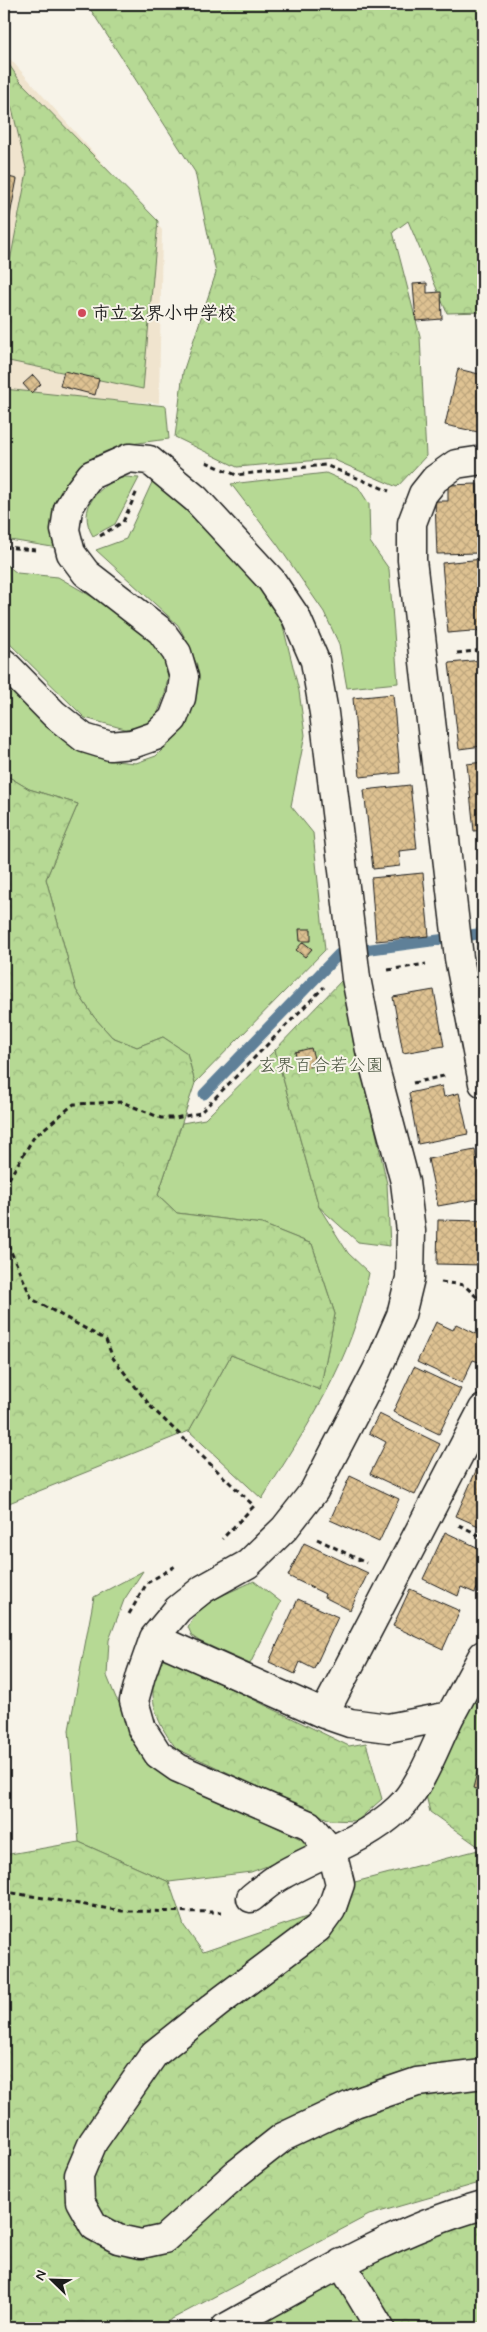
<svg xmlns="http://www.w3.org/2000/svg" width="487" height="2332" font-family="Mynerve,'Klee One',sans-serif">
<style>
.built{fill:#f0e4ce}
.grass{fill:#b6d994;stroke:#697a58}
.forest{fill:url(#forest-crowns);stroke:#697a58}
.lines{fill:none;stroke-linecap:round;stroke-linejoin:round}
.stream{stroke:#5f8098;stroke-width:11}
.building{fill:url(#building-cross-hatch);stroke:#1c1c1c}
.minor-casing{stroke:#1c1c1c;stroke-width:31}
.path{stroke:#1c1c1c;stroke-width:3;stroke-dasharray:5 4;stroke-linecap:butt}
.minor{stroke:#f7f3e8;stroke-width:28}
.poi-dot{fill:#d1495b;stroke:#f7f3e8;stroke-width:2}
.labels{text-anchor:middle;stroke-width:4;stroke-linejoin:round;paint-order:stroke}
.poi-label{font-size:18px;font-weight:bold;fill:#1c1c1c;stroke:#f7f3e8;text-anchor:start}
.park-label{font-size:18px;fill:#4a5540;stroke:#f7f3e8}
</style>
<defs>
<pattern id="forest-crowns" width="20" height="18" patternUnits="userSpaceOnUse" patternTransform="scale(1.25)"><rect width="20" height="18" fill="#b6d994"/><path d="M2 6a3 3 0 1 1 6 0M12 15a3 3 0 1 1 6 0" fill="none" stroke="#9cba7f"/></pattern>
<pattern id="building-cross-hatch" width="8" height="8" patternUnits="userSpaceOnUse" patternTransform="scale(1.25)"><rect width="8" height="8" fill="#dec292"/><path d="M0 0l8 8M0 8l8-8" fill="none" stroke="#bea67d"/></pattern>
</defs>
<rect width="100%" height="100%" fill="#f7f3e8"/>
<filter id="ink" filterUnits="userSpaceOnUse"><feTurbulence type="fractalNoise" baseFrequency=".02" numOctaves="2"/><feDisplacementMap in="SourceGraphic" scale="10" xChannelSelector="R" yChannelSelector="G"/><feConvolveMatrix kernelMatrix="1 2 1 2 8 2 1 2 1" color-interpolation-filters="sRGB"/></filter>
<g filter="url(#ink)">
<path class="built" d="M4,52l158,178 -3,173 -113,-7 -42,17z"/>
<path class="grass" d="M4,389l162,17 3,33c-30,4 -73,6 -92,34 -6,10 -15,60 -19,75l-54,-9z
M326,473l32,14 11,17 1,38 19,27 9,114 -51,5 -8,-44 -15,-32 -47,-68 -46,-60z
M125,477l14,1 -24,46 -22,12c-17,-28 5,-51 32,-59z
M154,478l99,100 26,32 20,81 6,44 -14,71 22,27 12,117 -130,133 -8,-30 -24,-16 -26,10 -25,-10 -18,-20 -18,-27 -30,-111 32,-75 -49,-15 -25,-15v-99l77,73 33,13 22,2 20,-7 22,-22 14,-26 5,-22v-21l-11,-25 -8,-15 -82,-75 30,-11z
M4,563l13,10 41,4 50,29 40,31 13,14 8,20 -4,23 -8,21 -15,12 -17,2 -40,-11 -81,-80z
M275,1050l44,157 29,46 21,20c-17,89 -60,150 -107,226l-73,-68 42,-76 89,35 15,-76 -23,-70 -50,-20 -85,-11 -19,-18 24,-72 23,-4z
M143,1571l-19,29 -15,40 -2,36 9,22 53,77 140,68 -7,10 -51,19 -82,10 -90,-40 -10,-112 25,-133z
M254,1581l27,21 -31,62 -51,-23 -7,-5 -4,-9c11,-26 42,-34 66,-46z
M327,2278l14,6 24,44h-120z"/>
<path class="forest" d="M87,4h396v308l-36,1 -39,-92 -15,11 27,104 6,120 -29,31 -65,-28 -95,8 -62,-30 8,-65 33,-99 -21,-101z
M4,57l16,24 138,140 -15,168 -139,-29v-67l23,-121 -15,-64 -8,-14z
M4,774l25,15 49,15 -32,75 30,111 18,27 18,20 25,10 26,-10 24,16 8,30 -37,112 19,18 85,11 50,20 23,70 -15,76 -89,-35 -42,76 -185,74z
M343,979l44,205 3,62 -32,-4 -39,-35 -44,-157z
M164,1656l185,90 17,-3 16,56 -25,22 -27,-1 -153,-71c-14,-17 -25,-37 -24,-60 0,-10 8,-24 11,-33z
M483,1679v503l-114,33 -214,113h-151v-473l75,-13 90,40 15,44 19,26 136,-46 12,-23 131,-34 -52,-37 -5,-21z
M483,2217v111h-91l-32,-53 7,-16z"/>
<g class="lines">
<path class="stream" d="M465,936l18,-3
M364,950l82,-11
M204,1094l135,-140"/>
</g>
<path class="building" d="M4,176l13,3 -13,68z
M427,283v10l14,-1 1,27 -26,2 -3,-37z
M458,369l25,6v58l-38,-8z
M64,371l35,8 -4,16 -35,-9z
M33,375l8,9 -10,9 -8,-9z
M477,484l2,69 -42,1 -2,-53h13v-16z
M483,559v71l-35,3 -6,-70z
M483,660l-1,86 -23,3 -10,-86z
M393,694l7,79 -40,4 -7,-79z
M483,762v68l-9,1 -7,-67z
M410,785l7,64 -18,2 1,15 -27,3 -9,-79z
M479,855h4v46z
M423,873l6,63 -53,5 -5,-63z
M299,929h12v12h-11z
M303,942l9,7 -7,8 -9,-7z
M434,990l10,56 -41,7 -10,-56z
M311,1048l5,17 -17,5 -4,-18z
M442,1086l2,11 15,-4 9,41 -50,10 -9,-51z
M475,1150l8,48 -45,8 -10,-47z
M438,1220l45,1v44l-46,-1z
M436,1322l17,8 3,-6 27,13v16l-4,9 -6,-2 -11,23 -45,-21z
M414,1367l47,22 -22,45 -46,-22z
M379,1414l61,30 -25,51 -45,-21 16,-32 -17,-9z
M479,1464l4,2v62l-27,-12z
M350,1476l49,23 -20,43 -49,-22z
M445,1532l38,18 -5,16 5,2v8l-8,17 -14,-6 -3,9 -35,-17z
M304,1543l64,30 -18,37 -26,-13 1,-3 -37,-18z
M410,1589l50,22 -17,38 -50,-23z
M298,1599l40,18 -24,52 -14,-7 -5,12 -26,-12z
M480,1761h3v30l-10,-3z"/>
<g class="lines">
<defs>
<path id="minor" d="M483,460l-27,4 -21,15 -12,15 -11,29v37l47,398 24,125
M4,663l50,51 30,24 26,8 22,-2 23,-8 18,-17 8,-21 3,-21 -7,-24 -16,-22 -75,-58 -15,-20 -6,-23 3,-21 10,-17 13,-17 38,-17 20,2 47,39 75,81 25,37 19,44 9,52 32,265 14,72 35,132 6,49 -1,47 -9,37 -24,55 -63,121 -29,37 -37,36 -45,25 -25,20 -24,29 -13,37 -7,26 8,28 16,25 20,14 131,57 23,27 8,32 -9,26 -13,18 -96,72 -68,54 -61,88 -14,33 1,26 14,25 24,13 23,5 23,-5 72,-65 47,-37 72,-34 62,-21 66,-8
M154,1638l170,76 26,9 38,5 62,-12 33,-61
M324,1714l159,-305
M251,1898c10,-8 20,-17 31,-23 38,-22 83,-35 116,-66 23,-21 38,-65 52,-93
M341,2263l39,65
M225,2328c83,-46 166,-97 258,-123"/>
</defs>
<use href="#minor" class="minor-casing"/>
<path class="path" d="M206,462l30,13 89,-10 64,26
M100,536l23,-14 14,-31
M4,547l32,3
M457,653l26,-3
M388,970l38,-6
M413,1083l35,-8
M4,1187l30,-50 40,-33 48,-2 39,16h14l25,-5 124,-126
M4,1236l28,63 74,41 7,18 39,50 102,98 -32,33
M441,1282l23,3 19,18
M459,1525l24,12
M317,1539l49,24
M129,1614l18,-31 30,-18
M4,1894l3,-2 115,19 99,1"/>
<use href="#minor" class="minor"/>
</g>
</g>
<circle class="poi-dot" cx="82" cy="313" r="5"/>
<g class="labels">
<g class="poi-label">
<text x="92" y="319">市立玄界小中学校</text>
</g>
<g class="park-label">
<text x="321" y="1071">玄界百合若公園</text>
</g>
</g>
<rect width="487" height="2332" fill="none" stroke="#f7f3e8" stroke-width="20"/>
<rect x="10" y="10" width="467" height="2312" fill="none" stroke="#1c1c1c" stroke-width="2" filter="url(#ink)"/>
<g transform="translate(52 2280) rotate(293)" stroke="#f7f3e8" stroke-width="4" paint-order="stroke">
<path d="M0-4L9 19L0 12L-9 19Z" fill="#1c1c1c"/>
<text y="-8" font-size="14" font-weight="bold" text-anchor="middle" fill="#1c1c1c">N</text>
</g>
</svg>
